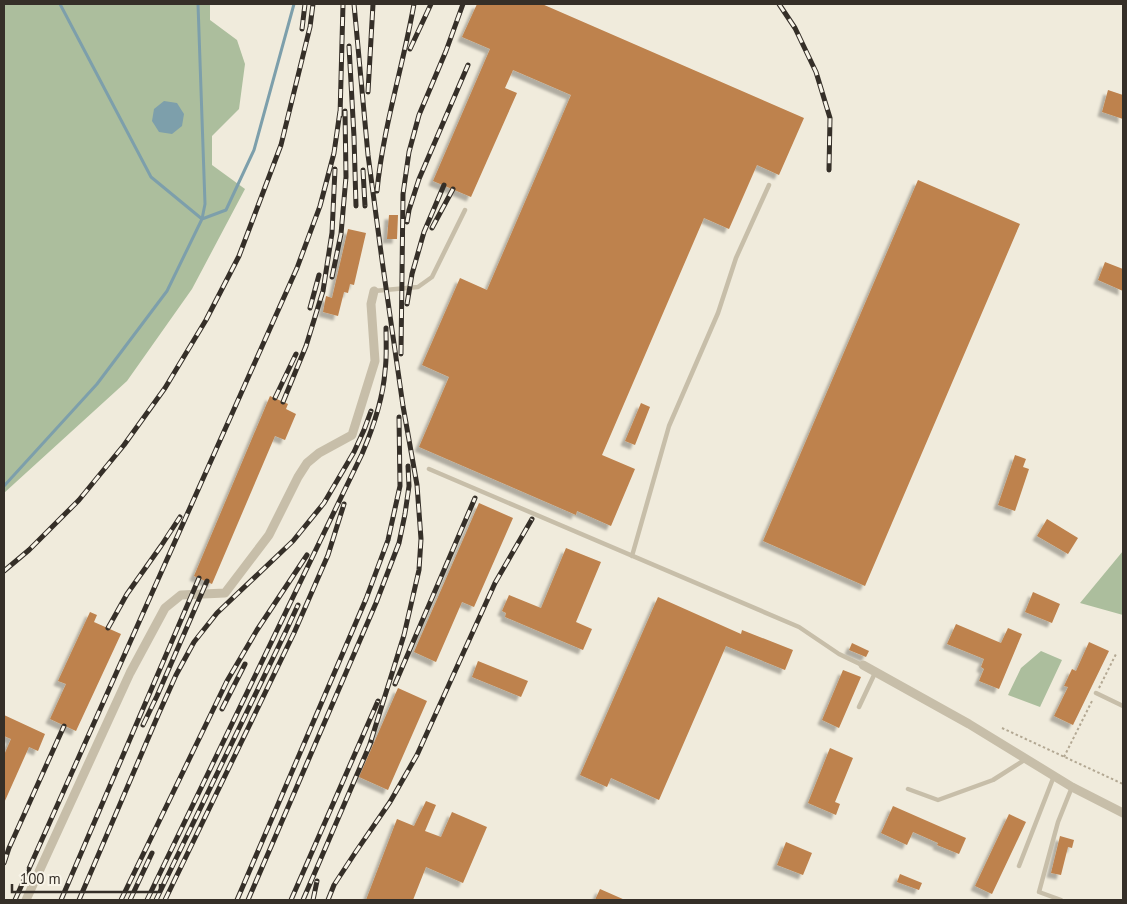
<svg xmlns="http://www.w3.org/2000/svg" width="1127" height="904" font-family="'PT Sans',sans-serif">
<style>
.green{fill:#acbe9d}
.water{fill:#7d9fab}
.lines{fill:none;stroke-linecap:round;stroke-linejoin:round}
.stream{stroke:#7d9fab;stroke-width:3}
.building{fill:#be824d;filter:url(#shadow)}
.path{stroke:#b3a893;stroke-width:2;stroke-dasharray:2.5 2.5;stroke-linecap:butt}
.lane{stroke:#c7bea9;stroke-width:4.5}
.street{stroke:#c7bea9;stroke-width:9}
.rail-casing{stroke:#352f28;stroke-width:5}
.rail{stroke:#f8f4e8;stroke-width:3;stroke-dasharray:9;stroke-linecap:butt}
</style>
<defs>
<filter id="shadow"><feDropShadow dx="-4.5" dy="4.5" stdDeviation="1" flood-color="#0004"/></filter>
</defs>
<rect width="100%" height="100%" fill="#f0ebdc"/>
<path class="green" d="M4,4h206v16l27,20 8,24 -6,45 -27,27v29l33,24 -53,100 -65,92 -123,112z
M1123,551v64l-43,-12z
M1041,651l21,9 -22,47 -32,-12 13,-27z"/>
<path class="water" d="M164,101l13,2 7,11 -2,12 -10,8 -13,-2 -7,-11 2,-12z"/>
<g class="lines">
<path class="stream" d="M60,4l91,173 51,42 24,-9 28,-60 40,-146
M4,486l93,-102 70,-93 35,-72 3,-15 -7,-200"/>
</g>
<path class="building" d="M477,4h65l262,114 -25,57 -22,-10 -28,64 -25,-11 -102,237 33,14 -24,57 -34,-15 -1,4 -157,-68 30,-70 -27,-12 38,-87 27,12 84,-195 -58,-25 -8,18 12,5 -46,104 -38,-16 57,-132 -28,-12z
M1108,90l15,5v24l-21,-7z
M918,180l102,44 -155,362 -102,-45z
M389,215h9l-1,24h-10z
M348,229l18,4 -12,52 -4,-1 -2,9 -4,-1 -6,24 -15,-4 3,-16 6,2z
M1105,262l18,7v22l-25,-11z
M270,396l18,8 -2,5 10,5 -11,26 -10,-4 -63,148 -18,-8z
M641,403l9,4 -15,38 -10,-4z
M1015,455l11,4 -3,8 6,2 -14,42 -17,-6z
M479,503l34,15 -39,89 -12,-5 -26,60 -22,-10z
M1047,519l31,19 -10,16 -31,-18z
M566,548l35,14 -25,60 16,7 -9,21 -78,-33 1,-4 -4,-2 7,-16 32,13z
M1033,592l27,12 -8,19 -27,-11z
M658,597l83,37 1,-4 51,20 -8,20 -59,-24 -67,154 -48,-22 -4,9 -27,-12z
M90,612l7,3 -3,7 27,12 -45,97 -26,-12 16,-35 -8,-3z
M956,624l45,19 7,-15 14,6 -23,55 -20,-8 5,-12 -3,-2 3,-8 -37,-15z
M1089,642l20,9 -36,74 -19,-9 14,-29 -4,-1 8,-17 4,2z
M852,643l17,8 -3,6 -17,-7z
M478,661l50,20 -7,16 -49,-20z
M843,670l18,7 -22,51 -17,-8z
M398,688l29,13 -39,89 -29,-13z
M4,715l41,19 -7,17 -9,-4 -25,56v-48l7,-16 -7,-3z
M830,748l23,10 -18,44 5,2 -4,11 -28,-12z
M426,801l10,4 -11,26 16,6 11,-25 35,15 -24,56 -37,-16 -13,33h-47l31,-81 17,7z
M893,806l73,32 -7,16 -22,-9 1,-2 -25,-11 -6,13 -26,-12z
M1009,814l17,8 -34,72 -17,-8z
M1060,836l14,4 -2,8 -4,-1 -7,28 -10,-2z
M786,842l26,11 -9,22 -26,-10z
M900,874l22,9 -3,7 -22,-8z
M600,889l25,11h-30z"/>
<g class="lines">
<path class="path" d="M1099,688l17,-34
M1002,728l121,56
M1064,757l29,-58"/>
<path class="lane" d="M374,291l44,-4 14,-10 33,-67
M429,469l370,158 40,27 23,11
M632,556l37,-130 49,-113 18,-55 33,-73
M1096,693l27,13
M859,707l16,-34
M908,789l30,11 55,-20 33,-21
M1019,866l35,-90
M1061,900l-22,-8 19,-70 14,-35"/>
<path class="street" d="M863,665l106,59 103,63 51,26
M26,900l104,-227 35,-65 16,-13 44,-2 44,-58 29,-58 9,-14 12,-10 33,-18 23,-74 -4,-57 3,-13"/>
<defs>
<path id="rail" d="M354,4l14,151 14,105 21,146 14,79 4,54 -2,31 -15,65 -35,112
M779,4l16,24 21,44 14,46 -1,52
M302,29l3,-25
M349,46l5,91 2,69
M410,49l21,-45
M368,92l5,-88
M340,116l3,-112
M363,170l2,36
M377,191c6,-64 26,-124 37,-187
M407,222l2,-12 10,-31 49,-114
M432,228l21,-39
M332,277l9,-43 5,-57 -1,-66
M407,304l5,-30 12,-42 20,-47
M310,308l9,-33
M401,354l2,-160 6,-42 10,-37 27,-64 17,-47
M275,398l21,-44
M283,402l23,-56 17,-55 9,-58 3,-64
M4,571l25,-21 50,-50 45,-55 41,-57 41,-68 33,-64 42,-111 29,-118 3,-23
M108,628l19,-34 34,-48 19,-29
M395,684l80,-186
M222,709l23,-45
M143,725l14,-29 50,-115
M4,863l5,-15 55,-122
M15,900l282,-632 23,-62 14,-53 6,-42
M61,900l138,-322
M79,900l80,-187 17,-38 18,-33 23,-29 76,-72 31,-38 30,-51 10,-22 7,-19
M121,900l106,-219 30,-51 50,-75
M130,900l22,-47
M147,900l215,-446c11,-26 21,-54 23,-83 2,-14 1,-29 1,-43
M156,900l130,-269 12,-26
M165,900l129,-267 34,-78 16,-51
M237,900l129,-301 22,-59 12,-54 -1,-69
M248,900l128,-297 23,-60 6,-29 4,-28 -1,-20
M291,900l87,-199
M303,900l68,-158
M313,900l4,-19
M328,900l6,-15 21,-32 35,-51 27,-47 78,-172 37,-64"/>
</defs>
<use href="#rail" class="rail-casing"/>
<use href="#rail" class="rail"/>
</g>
<rect width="1127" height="904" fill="none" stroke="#352f28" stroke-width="10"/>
<path d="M12 884v8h148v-8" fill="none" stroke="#352f28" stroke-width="2.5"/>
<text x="20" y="884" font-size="15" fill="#352f28" stroke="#f8f4e8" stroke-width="4" paint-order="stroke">100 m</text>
</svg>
